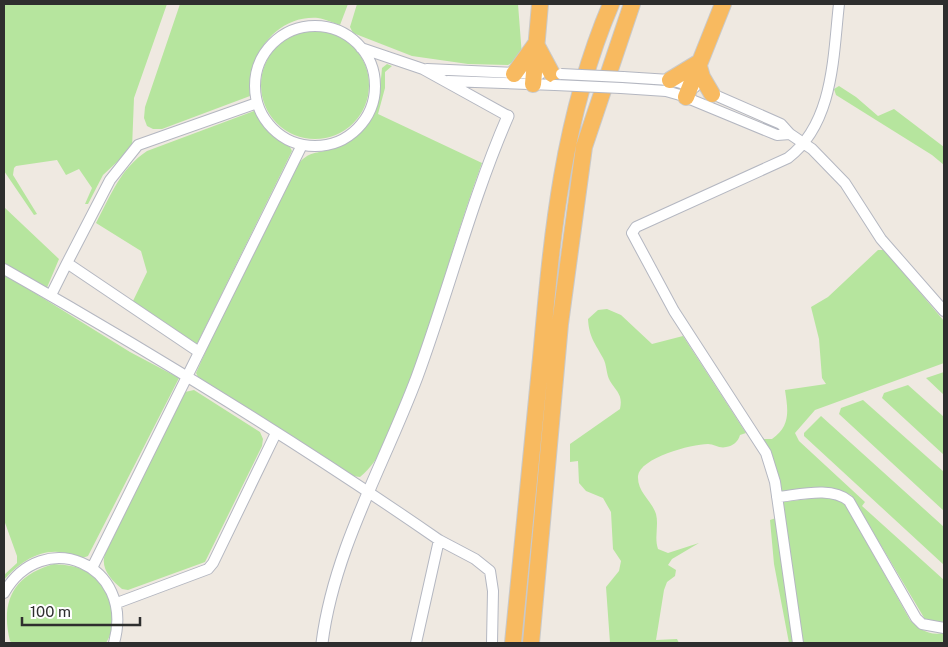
<svg xmlns="http://www.w3.org/2000/svg" width="948" height="647" font-family="'Public Sans',sans-serif">
<style>
.green{fill:#b6e59e}
.lines{fill:none;stroke-linecap:round;stroke-linejoin:round}
.minor-casing{stroke:#b4b7c1;stroke-width:12}
.tertiary-casing{stroke:#b4b7c1;stroke-width:13}
.trunk-casing{stroke:#c9c9c9;stroke-width:18}
.minor{stroke:#fff;stroke-width:10}
.tertiary{stroke:#fff;stroke-width:11}
.trunk{stroke:#f8ba60;stroke-width:16}
.minor-bridge-casing{stroke:#b4b7c1;stroke-width:12;stroke-linecap:butt}
.minor-bridge{stroke:#fff;stroke-width:10}
</style>
<rect width="100%" height="100%" fill="#efe9e1"/>
<path class="green" d="M4,4h163l-33,94 -2,50 -29,27 -15,29h-3l7,-16 -13,-19 -13,6 -9,-15 -41,6 -2,2 -1,7 24,39 -3,1 -30,-44z
M180,4h168l-8,21c-6,-2 -15,-6 -22,-7 -43,-3 -71,39 -68,78l-88,33h-9l-6,-3 -3,-8 1,-11z
M357,4h161l4,52 -14,9 -40,-1 -56,-8 -59,-23 -3,-6z
M261 85a54 54 0 1 1 108 0a54 54 0 1 1-108 0Z
M387,64l5,2 -7,6v16l-7,26 104,49c-30,81 -50,166 -83,246 -10,25 -18,51 -39,68l-7,-1 -154,-97 -3,-6 30,-67 72,-142c12,-13 16,-10 30,-14 41,-14 51,-42 54,-82z
M839,86l17,11 22,19 16,-7 50,38v18l-12,-10 -96,-60 -2,-6z
M254,111l15,21 21,15 2,4 -96,195 -64,-43 15,-31 -6,-21 -45,-28c15,-28 24,-54 51,-72z
M4,207l55,52 -13,31 -42,-26z
M878,250h5l7,7 54,64v42l-129,47 -20,23 4,8 66,61 -3,4 82,74v44l-18,-3 -75,-126 -14,-6 -58,2 -28,-66 13,14h8c19,-13 16,-29 13,-49l41,-6 -4,-6 -3,-39 -8,-32 17,-10z
M4,274l126,78 49,26 -91,178c-9,4 -13,0 -22,-3 -24,-6 -47,9 -62,27v-5l13,-12v-7l-13,-36z
M607,309l14,6 31,29 31,-8 63,97 -6,2c-2,7 -7,11 -14,12 -6,2 -12,-3 -18,-3 -17,0 -68,14 -70,32 -1,16 14,25 18,38 3,12 -2,23 2,35l10,4 31,-10 -27,16 -4,6 8,5 -1,6 -8,6 -3,8 -8,50 21,-1 2,4h-69l-4,-56 13,-16 2,-10 -8,-12 -2,-37 -8,-14 -17,-7 -7,-8 -1,-22 -8,1v-18l50,-35c3,-14 -3,-17 -10,-28 -4,-7 -3,-16 -7,-23 -8,-15 -14,-21 -15,-39l10,-9z
M944,372v23l-18,-17z
M908,385l36,32v38l-62,-57 2,-5z
M194,390l66,42 3,7 -1,7 -57,116 -77,28 -6,-1c-11,-9 -22,-21 -17,-35l77,-158 3,-4z
M863,400l81,72v39l-105,-97 2,-6z
M821,416l123,111v38l-140,-129v-3z
M824,497l18,4 6,8 62,111c11,10 19,16 34,13v10h-141l-20,-141z
M776,518l17,125h-4l-15,-79 -4,-44z
M54,564c13,1 24,2 35,9 22,14 31,48 17,70h-94l-2,-2c-10,-40 4,-66 44,-77z"/>
<g class="lines">
<defs>
<path id="minor" d="M255 86a60 60 0 1 1 120 0a60 60 0 1 1-120 0Z
M361,48l62,21 85,47
M427,69l113,5
M623,77l47,3 25,7
M448,81l107,4
M621,88l45,3 14,4 97,40 13,-1
M708,92l73,32 9,10 22,15 33,34 36,56 63,72
M4,269c148,84 295,174 435,271l-23,103
M51,295l16,-32
M199,352l-132,-89 43,-83 28,-35 119,-42
M777,497c22,-2 54,-11 72,4l67,117 6,6 22,4
M439,540l36,19 15,12 3,20 -1,52
M92,568l210,-423
M4,593c38,-67 132,-30 110,50
M117,603l91,-34 5,-6 63,-130
M798,643l-23,-161 -9,-29 -92,-142 -42,-78 4,-6 152,-69c46,-35 45,-102 51,-154"/>
<path id="tertiary" d="M322,643c12,-94 62,-178 95,-266 32,-87 54,-176 91,-261"/>
<path id="trunk" d="M537,46l15,28
M514,74l21,-29
M670,80l28,-17 4,14 10,17
M533,84l7,-80
M686,97l37,-93
M513,643c10,-95 19,-190 28,-285 11,-123 21,-239 70,-354
M531,643l29,-319 24,-177 48,-143"/>
</defs>
<use href="#minor" class="minor-casing"/>
<use href="#tertiary" class="tertiary-casing"/>
<use href="#trunk" class="trunk-casing"/>
<use href="#minor" class="minor"/>
<use href="#tertiary" class="tertiary"/>
<use href="#trunk" class="trunk"/>
<defs>
<path id="minor-bridge" d="M561,74l62,3
M555,85l66,3"/>
</defs>
<use href="#minor-bridge" class="minor-bridge-casing"/>
<use href="#minor-bridge" class="minor-bridge"/>
</g>
<rect width="948" height="647" fill="none" stroke="#2e2e2e" stroke-width="10"/>
<path d="M22 617v8h118v-8" fill="none" stroke="#2e2e2e" stroke-width="2.5"/>
<text x="30" y="617" font-size="15" fill="#2e2e2e" stroke="#ffffff" stroke-width="4" paint-order="stroke">100 m</text>
</svg>
